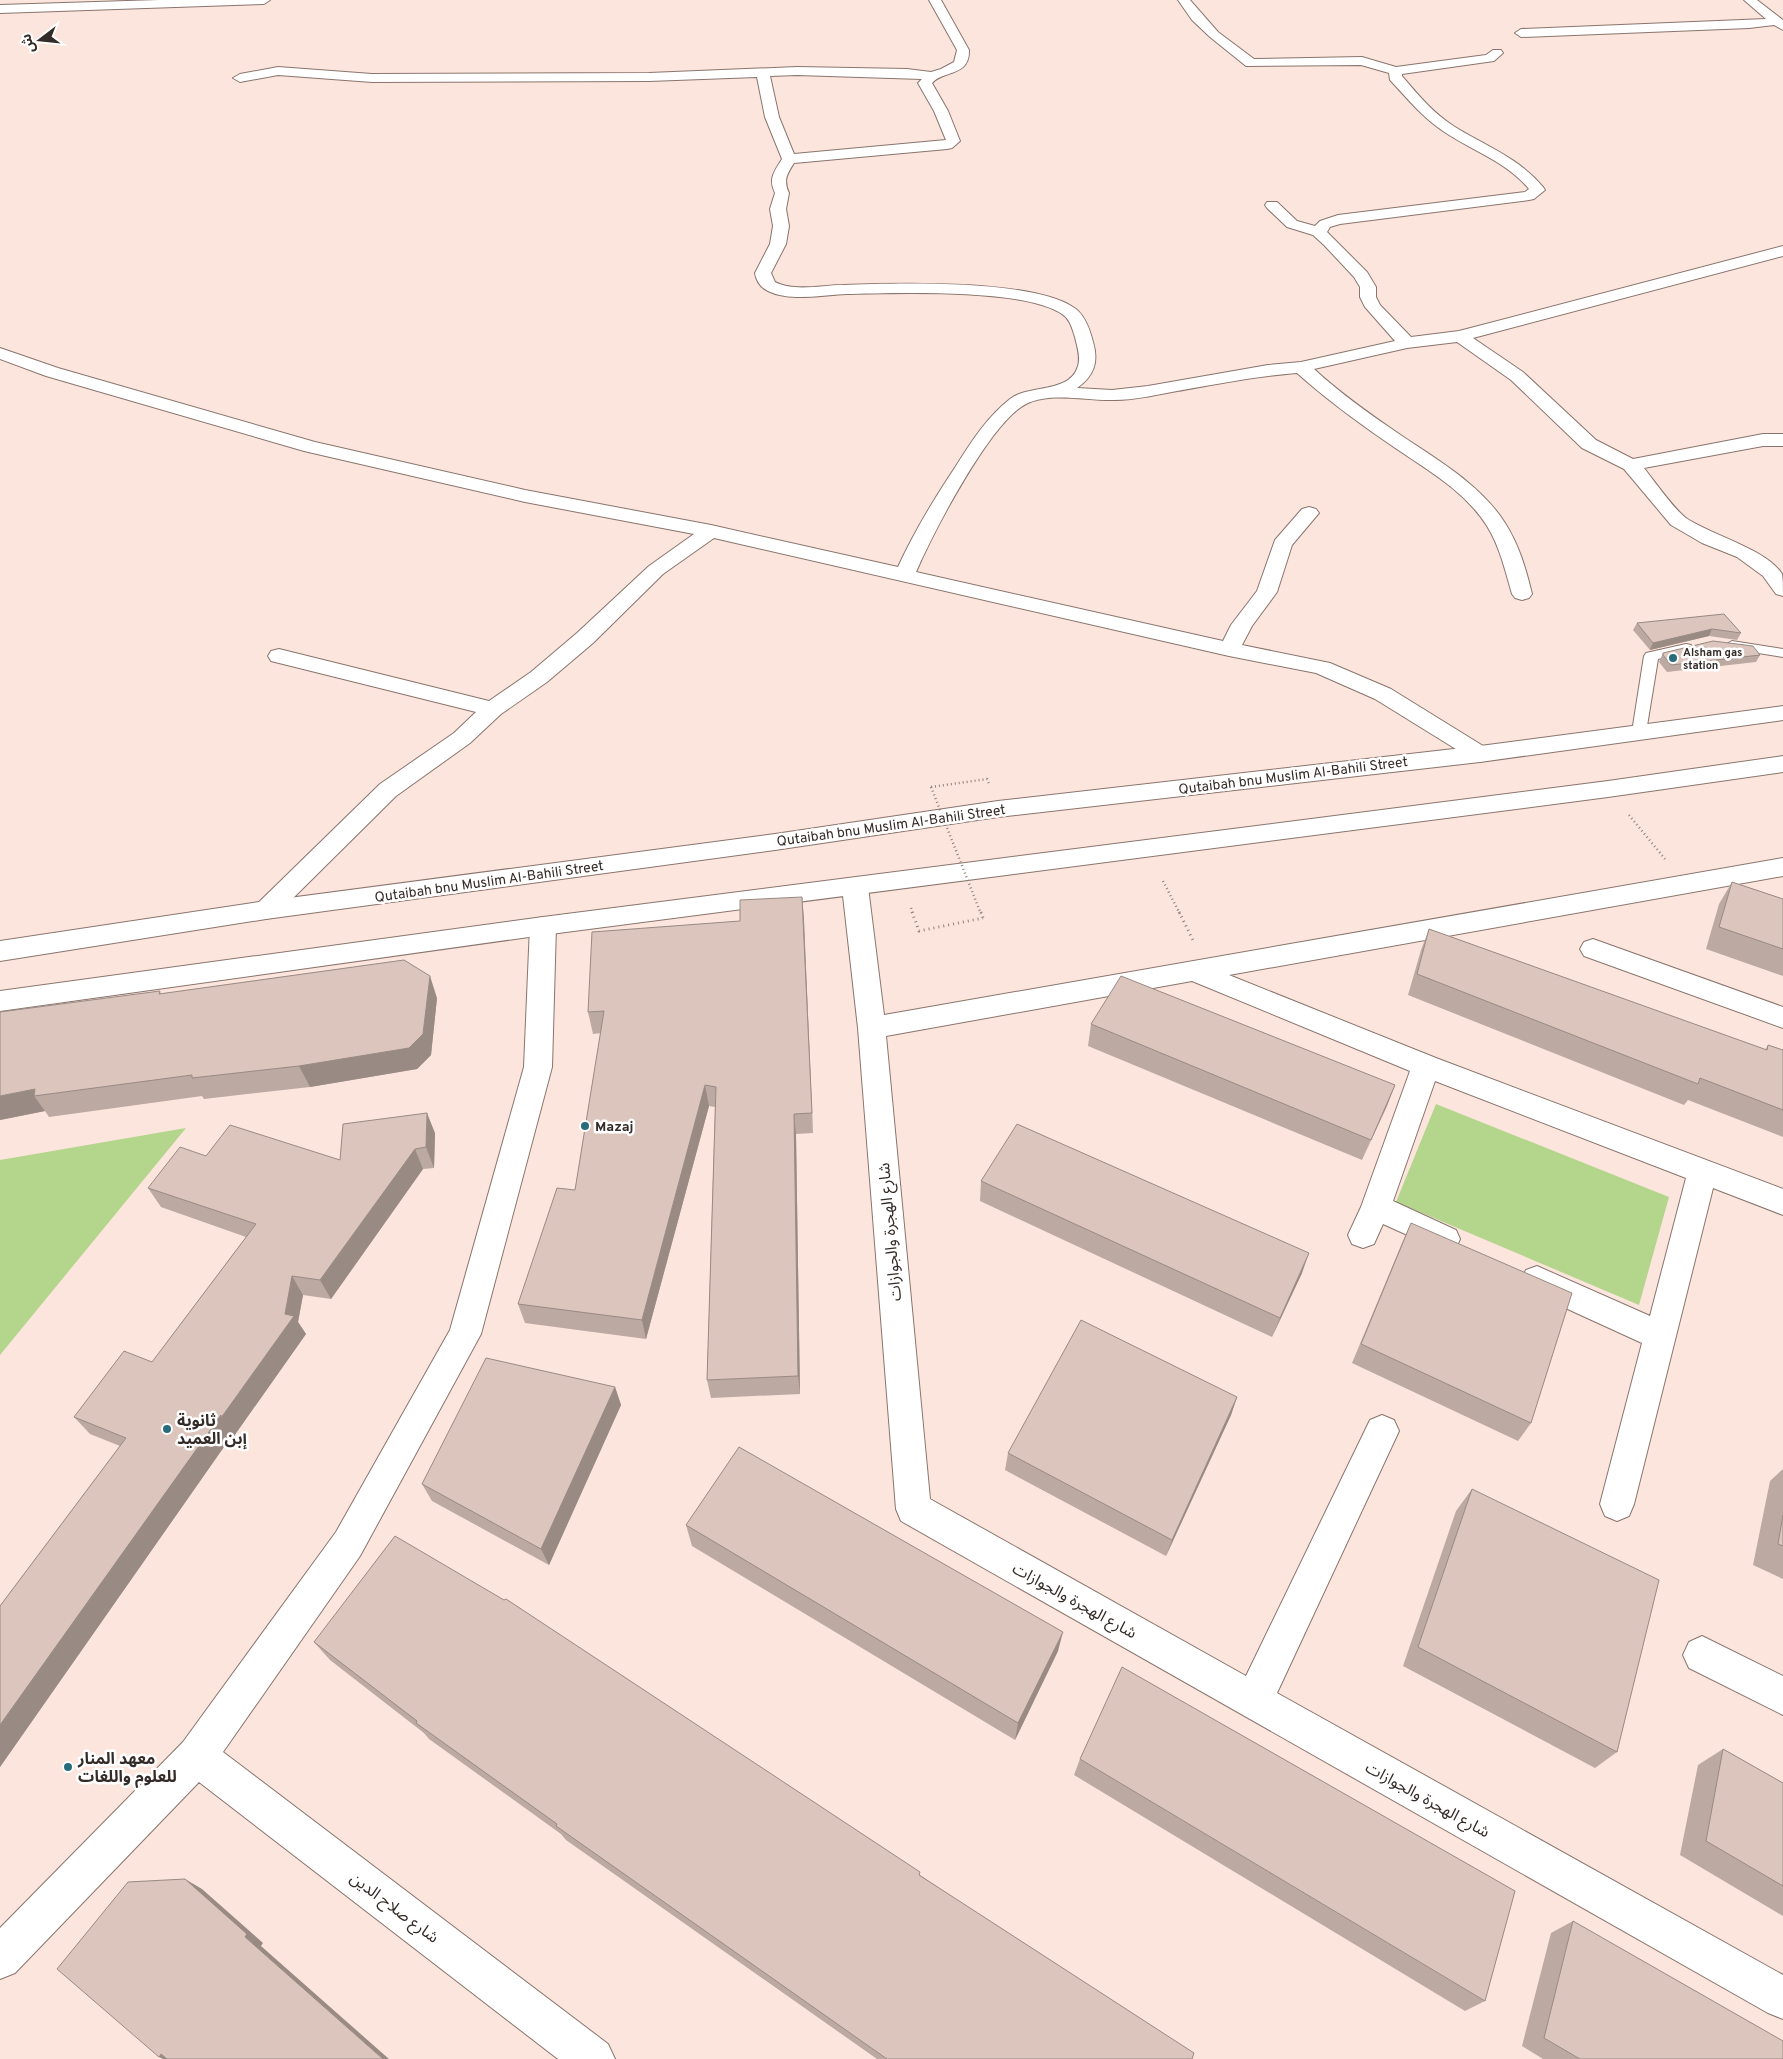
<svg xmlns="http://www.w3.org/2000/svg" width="1783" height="2059" font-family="Overpass,'Noto Sans Arabic',sans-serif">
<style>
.green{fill:#b4d58c}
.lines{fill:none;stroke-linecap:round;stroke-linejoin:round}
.lane-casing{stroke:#89756d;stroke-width:2}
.street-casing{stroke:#89756d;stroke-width:2}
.primary-casing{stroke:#89756d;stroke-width:2}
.path-far1{stroke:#8f807a;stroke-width:2.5;stroke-dasharray:1 3;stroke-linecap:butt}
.path{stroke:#8f807a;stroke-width:3;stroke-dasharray:1 4;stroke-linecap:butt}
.lane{fill:#fff;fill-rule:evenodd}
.street{fill:#fff;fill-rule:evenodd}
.primary{fill:#fff;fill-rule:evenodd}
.path-bridge-far1{stroke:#8f807a;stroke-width:2.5;stroke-dasharray:1 3;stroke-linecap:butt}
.path-bridge{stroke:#8f807a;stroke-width:3;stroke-dasharray:1 4;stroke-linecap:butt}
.wall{fill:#bca9a2}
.shaded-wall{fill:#998a84}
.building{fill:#dbc5bc;stroke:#998a84}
.poi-dot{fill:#286c7c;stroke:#fff;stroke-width:2}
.labels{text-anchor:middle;stroke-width:5;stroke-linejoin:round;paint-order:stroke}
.far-poi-label{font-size:11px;font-weight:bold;fill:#332b27;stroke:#fff;text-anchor:start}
.street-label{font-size:14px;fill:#332b27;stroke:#fff}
.poi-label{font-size:14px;font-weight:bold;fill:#332b27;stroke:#fff;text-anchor:start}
.near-street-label{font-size:16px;fill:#332b27;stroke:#fff}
.near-poi-label{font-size:16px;font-weight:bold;fill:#332b27;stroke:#fff;text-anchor:start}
</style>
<rect width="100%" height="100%" fill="#fce5dc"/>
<path class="green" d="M1436,1104l233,93 -30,108 -243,-103z
M186,1128l-186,227v-195z"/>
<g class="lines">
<defs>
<path id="lane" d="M1732,641l51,8v8l-56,-9 -2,-3z
M1686,644l5,1 2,3 -2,3 -33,8 -12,73 -2,3h-10l-2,-3 12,-76 2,-3z"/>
<path id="street" d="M159,0h111l-6,4 -264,9v-8z
M929,0h12l28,50c1,27 -26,20 -37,33l16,28 12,30 -8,7 -5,1 -153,14c-7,11 -11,17 -5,30l-3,16 3,17 -3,18 -15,29 4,9c19,10 47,3 68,3 54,-2 186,-6 230,22 12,7 17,23 20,35 6,20 1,34 -16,46l35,2 36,-4 120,-21 33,-3 94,-21 -30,-34 -5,-10v-10l-6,-10 -30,-32 -11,-10 -26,-8 -20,-19 -2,-3 2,-3h10l20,19 18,5 5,-5 18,-6 187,-23 4,-3c-23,-28 -57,-38 -86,-58 -21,-14 -36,-33 -53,-51l-1,-7 -28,-8 -115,1 -36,-29 -18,-17 -14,-20h12l28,32 36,27 108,-2 34,10 90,-12 7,-5h8l2,3 -9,8 -92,13v2c16,19 32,38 53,51 31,19 64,31 88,60l2,3 -11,9 -5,1 -189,24 -10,3 -3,5 40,40 9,15v10l4,8 31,32 48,-6 324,-85v10l-310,82 50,34 73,68 37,19 130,-25h20v12h-20l-119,22c11,14 29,40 42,50 25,17 82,32 96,56 1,5 1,16 1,22l-7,-2 -13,-18 -26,-19 -35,-14 -31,-18 -47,-56 -42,-21 -71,-68 -54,-38 -50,6 -93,21c27,25 57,46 88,67 37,25 79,49 103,87 14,22 21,46 27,71l-3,4 -7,2 -7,-2 -3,-4c-7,-24 -12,-47 -25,-68 -23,-37 -65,-59 -99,-83 -32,-22 -63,-45 -91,-70 -41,3 -80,11 -120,18 -22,4 -46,10 -68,9 -26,0 -60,-8 -83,4 -36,18 -93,129 -110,168l307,69 8,-16 26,-34 18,-51 27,-31 7,-2 7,2 3,4 -27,32 -15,47 -25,34 -10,19 88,18 61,26 97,60 4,5 -4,5 -8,3 -8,-3 -97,-60 -59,-26 -87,-17 -515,-118 -51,36 -70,69 -46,39 -46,32 -31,29 -74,53 -121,120 -9,3 -9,-3 -4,-6 4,-6 123,-120 74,-51 22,-21 -205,-51 -3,-5 3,-5 8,-2 210,52 42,-29 46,-39 72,-67 45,-32 -169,-32 -221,-51 -258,-75 -46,-17v-11l58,20 257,74 210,48 186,35 187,42c16,-35 36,-68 58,-101 15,-24 31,-49 54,-67 19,-15 60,-5 68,-33 3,-9 -1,-20 -3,-29 -3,-9 -5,-18 -13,-23 -38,-26 -168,-21 -216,-20 -25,1 -55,8 -78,-3 -8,-4 -12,-11 -13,-18l15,-29 3,-18 -3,-17 5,-16c-7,-14 -1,-21 7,-34l-17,-42 -8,-40 -108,4 -277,1 -94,-7 -38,7 -7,-4 7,-4 38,-7 94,7 277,-1 148,-6 110,2 24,3 10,-3 13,-7 3,-12zM797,75l125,4 -4,4 16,28 12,29 -152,14 -15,-37 -9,-41z
M1744,0h13l26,20v10l-9,-5 -25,3 -228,9 -6,-4 6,-4 245,-10z
M1783,858v18l-554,99 207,83 347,131v26l-70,-27 -79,316 -5,12 -12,5 -12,-5 -5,-12 42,-161 -116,-53 -5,-10 5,-10 11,-4 113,50 36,-138 -251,-97 -42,120 63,29 4,9 -4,9 -11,4 -62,-28 -9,20 -11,4 -11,-4 -4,-9 13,-28 49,-136 -218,-90 -306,55 44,463 316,177 124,-256 12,-5 12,5 5,11 -122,262 506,282v44l-15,-6 -867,-492 -5,-12 -38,-481 -16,-141 4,-6 9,-3 9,3 4,6 16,128z
M543,917l9,2 4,7 -4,141 -71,267 -121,222 -137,196 385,292 7,15h-57l-359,-277 -184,191 -15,6v-51l183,-186 153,-210 114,-202 74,-263 6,-141 4,-7z
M1593,939l190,68v21l-199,-72 -4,-7 4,-7z
M1702,1636l81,40v39l-94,-47 -6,-13 6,-13z"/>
<path id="primary" d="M1783,706v14l-303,42 -482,55 -223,33 -509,69 -266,42v-20l266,-40 509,-67 223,-33 482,-55z
M1783,756v16l-175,25 -1065,138 -543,76v-20l543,-74 1065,-136z"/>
</defs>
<use href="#lane" class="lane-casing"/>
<use href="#street" class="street-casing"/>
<use href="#primary" class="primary-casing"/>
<path class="path-far1" d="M931,787l56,-8 2,5
M1629,815l36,44
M1163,881l17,33
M911,908l2,6"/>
<path class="path" d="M912,912l7,19 64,-13
M1179,912l14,28"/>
<use href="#lane" class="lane"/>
<use href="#street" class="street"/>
<use href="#primary" class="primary"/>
<path class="path-bridge-far1" d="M931,787l50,127"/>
<path class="path-bridge" d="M981,912l2,6"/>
</g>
<path class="wall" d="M1724,614l17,19 -4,7 -28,-4 -59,14 -17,-20 4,-7z
M1663,653l97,2 -4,7 -89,10 -8,-10z
M1732,882l51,17v77l-77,-27 13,-45z
M802,897l11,236 -17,1 4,260 -89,4 -4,-18 8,-273 -6,-1 -63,233 -121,-16 -7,-19 57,-114 26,-157 -8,1 -5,-22 152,-91z
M1429,929l336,121 3,-5 15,5v87l-95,-37 -4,5 -276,-110 13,-45z
M160,991l1,3 276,4 -6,57 -14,14 -107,18 -106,12 -2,-3 -153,21 -4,-6 -45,9z
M1091,1024l304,61 -33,75 -274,-114z
M435,1133l-1,35 -11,1 -92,130 -28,-4 -5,27 8,12 -72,102 -1,-2 -233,333v-161l120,-160 -30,-12 -16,-17 78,-55 94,-125 -85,-30 -13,-19 58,-32 134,4z
M981,1181l321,92 -30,64 -292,-136z
M1411,1223l120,200 -13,18 -166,-78 50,-120z
M615,1387l6,18 -72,160 -117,-64 -10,-17z
M1237,1397l-6,18 -65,141 -161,-86 3,-17z
M1783,1469v110l-30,-14 17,-84z
M1472,1489l145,263 -22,16 -192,-102 53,-155z
M686,1525l372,126 -43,89 -323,-194z
M314,1642l606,233 272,184h-315l-311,-219 -5,-6 -132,-95 -5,-6 -94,-73z
M1723,1749l60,34v133l-103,-61 18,-90z
M1080,1759l405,242 -20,10 -391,-236z
M1573,1921l210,138h-240l-21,-13 29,-113z"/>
<path class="shaded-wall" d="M1712,629l-3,7 -59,14 3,-7z
M802,897l2,22 9,214 -1,-20z
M430,976l7,22 -6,57 -14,14 -107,18 -11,-21z
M705,1085l4,21 -63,233 -4,-19z
M1395,1085l-8,21 -25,54 9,-20z
M35,1089l-1,7 11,15 -45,9v-24z
M427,1113l8,20 -1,35 -8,-21z
M794,1114l2,20 4,260 -2,-18z
M415,1149l8,20 -92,130 -11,-19z
M1309,1253l-7,20 -30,64 8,-19z
M292,1276l11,19 -5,27 8,12 -72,102 -1,-2 -233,333v-42l285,-411z
M615,1387l6,18 -72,160 -8,-16z
M1237,1397l-6,18 -65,141 6,-16z
M1063,1632l-5,19 -43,89 3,-17z
M185,1879l17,10 61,54 -2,3 128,113h-6l-138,-122z
M161,2054l16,5h-14l-4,-2z"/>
<path class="building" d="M1724,614l17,19 -29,-4 -59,14 -16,-20z
M1713,641l40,5 7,9 -89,10 -8,-10v-2z
M1732,882l51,17v50l-64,-22z
M802,897l10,216 -18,1 4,262 -91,4 9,-293 -11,-2 -63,235 -124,-16 39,-116 18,2 29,-179 -16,1 4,-80 148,-11v-21z
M1429,929l338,121 1,-5 15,5v60l-83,-32 -2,6 -281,-110z
M404,960l26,16 -7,58 -14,14 -110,18 -107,12v-3l-158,21 1,-7 -35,7v-84l160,-21 -1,3z
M1121,976l274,109 -24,55 -280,-116z
M427,1113l-1,34 -11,2 -95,131 -28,-4 -7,38 9,2 -73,102v-3l-221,310v-119l126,-168 -52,-21 50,-66 28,11 104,-138 -108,-36 32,-41 26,9 24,-31 110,35 3,-36z
M1017,1124l292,129 -29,65 -299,-137z
M1411,1223l161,70 -41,130 -170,-79z
M1081,1320l156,77 -65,143 -164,-87z
M486,1358l129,29 -74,162 -119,-65z
M739,1447l324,185 -45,91 -332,-198z
M1472,1489l187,91 -42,172 -199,-105z
M1783,1515v31l-5,-2z
M395,1536l109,64 2,-1 414,273 -1,3 275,178 -2,6h-305l-331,-233 1,-2 -141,-101 1,-2 -103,-79z
M1122,1667l393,224 -30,110 -405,-242z
M1723,1749l60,34v103l-77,-45z
M185,1879l62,55 -2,3 138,122h-216l-6,-5 -2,3 -102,-88 71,-87z
M1573,1921l210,120v18h-203l-36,-21z"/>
<g class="poi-dot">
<circle cx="1673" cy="658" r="5"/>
<circle cx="585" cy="1126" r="5"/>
<circle cx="167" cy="1429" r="5"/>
<circle cx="68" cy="1767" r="5"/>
</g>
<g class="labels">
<g class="far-poi-label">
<text x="1683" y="656">Alsham gas<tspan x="1683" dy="13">station</tspan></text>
</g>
<g class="street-label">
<text transform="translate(1293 775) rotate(-7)" y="5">Qutaibah bnu Muslim Al-Bahili Street</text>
<text transform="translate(891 825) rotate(-8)" y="5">Qutaibah bnu Muslim Al-Bahili Street</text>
<text transform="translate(489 881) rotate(-8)" y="5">Qutaibah bnu Muslim Al-Bahili Street</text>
</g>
<g class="poi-label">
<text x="595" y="1131">Mazaj</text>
</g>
<g class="near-street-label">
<text transform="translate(889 1232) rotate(-95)" y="6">شارع الهجرة والجوازات</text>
<text transform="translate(1075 1600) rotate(29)" y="6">شارع الهجرة والجوازات</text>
<text transform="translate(1428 1799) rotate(29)" y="6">شارع الهجرة والجوازات</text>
<text transform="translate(395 1907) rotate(37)" y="6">شارع صلاح الدين</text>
</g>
<g class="near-poi-label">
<text x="177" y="1426">ثانوية<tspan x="177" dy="18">إبن العميد</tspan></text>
<text x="78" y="1764">معهد المنار<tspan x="78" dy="18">للعلوم واللغات</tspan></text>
</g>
</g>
<g transform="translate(40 40) rotate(254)" stroke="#ffffff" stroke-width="4" paint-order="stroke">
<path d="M0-4L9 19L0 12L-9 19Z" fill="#332b27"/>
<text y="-8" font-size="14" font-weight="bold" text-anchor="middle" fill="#332b27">ش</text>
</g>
</svg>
